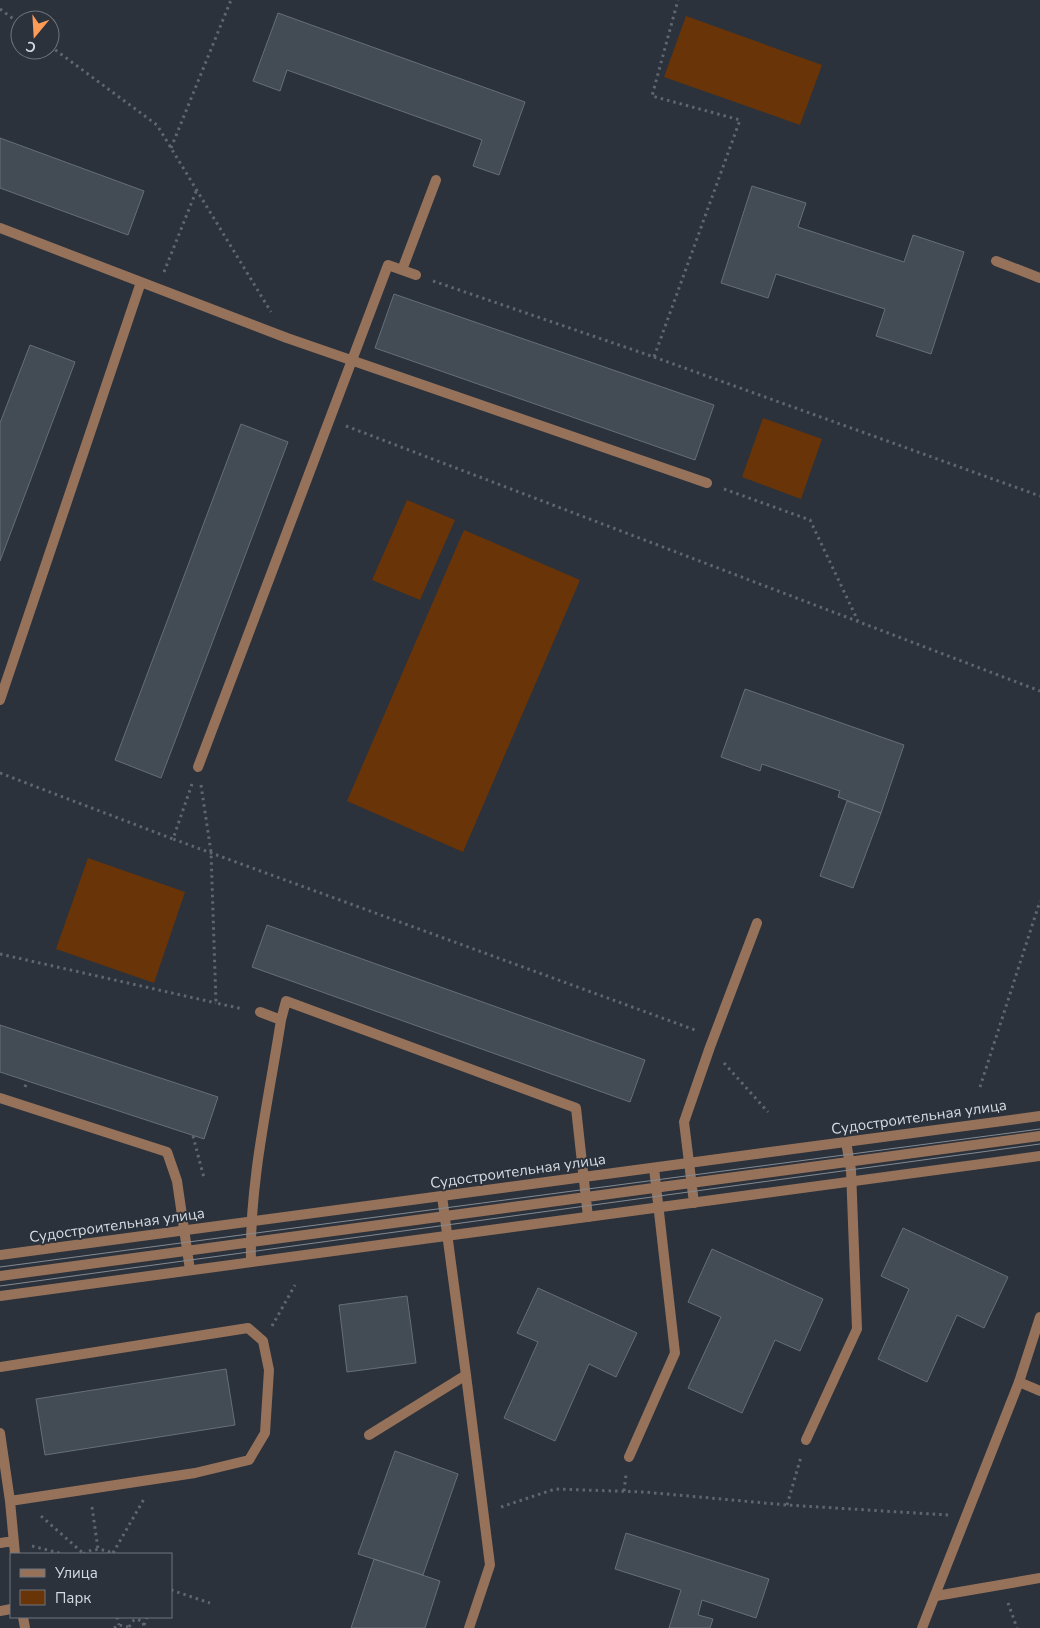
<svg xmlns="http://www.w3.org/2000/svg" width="1040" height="1628" font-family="'Nunito Sans',sans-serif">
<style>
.green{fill:#693407}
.building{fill:#434b55;stroke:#666e7a}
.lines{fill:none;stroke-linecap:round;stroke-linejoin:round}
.path{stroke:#60666f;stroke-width:3;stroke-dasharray:2.5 4;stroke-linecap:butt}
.service{stroke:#96725a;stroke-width:10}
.minor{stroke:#96725a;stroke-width:10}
.tertiary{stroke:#96725a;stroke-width:10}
.tram{stroke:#848a92;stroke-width:1}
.labels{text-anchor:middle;stroke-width:4;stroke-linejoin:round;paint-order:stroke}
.street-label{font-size:15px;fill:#d5dae0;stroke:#2b323c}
</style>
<rect width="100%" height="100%" fill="#2b323c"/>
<path class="green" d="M686,16l136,49 -22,60 -136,-48z
M763,418l59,21 -21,60 -59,-22z
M407,500l48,20 -35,80 -48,-20z
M464,530l116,50 -117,272 -116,-51z
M88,858l97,34 -31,91 -98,-34z"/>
<path class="building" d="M278,13l247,89 -26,73 -26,-9 9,-26 -195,-70 -7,21 -27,-10z
M0,138l144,53 -16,44 -128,-47z
M752,186l54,17 -8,24 106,35 9,-27 51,17 -33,102 -55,-18 9,-27 -109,-35 -8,24 -47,-15z
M394,294l320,111 -19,55 -320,-112z
M30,345l45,17 -75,199v-138z
M241,424l47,18 -127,336 -46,-18z
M745,689l159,56 -23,68 -43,-16 2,-6 -78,-27 -2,7 -39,-14z
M847,801l34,12 -28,75 -33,-12z
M267,925l378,135 -15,42 -378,-135z
M0,1025l218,72 -14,42 -204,-67z
M903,1228l105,49 -24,51 -27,-13 -30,67 -49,-23 31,-70 -28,-13z
M712,1249l111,50 -23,52 -25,-11 -33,73 -54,-25 33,-71 -33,-15z
M538,1288l99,45 -21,44 -27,-13 -34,77 -51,-23 34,-76 -21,-9z
M407,1296l9,67 -69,9 -8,-67z
M226,1369l9,56 -190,30 -9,-56z
M395,1451l63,23 -35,101 -65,-21z
M626,1533l143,46 -13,39 -54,-18 -4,15 15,4 -3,9h-41l12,-38 -66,-21z
M374,1559l66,22 -15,47h-74z"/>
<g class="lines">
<path class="path" d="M0,9l20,15
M50,46l107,79 114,187
M171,148l60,-148
M164,272l33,-83
M433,281l221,76 86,-237 -88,-24 26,-96
M654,357l386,139
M346,426l694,265
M724,489l86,31 48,101
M0,773l173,66
M192,784l-19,55 522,191 2,2
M201,785l10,67 5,151 27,6
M0,954l216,49
M724,1063l44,49
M25,1087l2,-6
M980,1087l60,-186
M193,1136l11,42
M272,1326l23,-41
M624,1491l2,-16
M787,1505l14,-48
M92,1507l6,42
M501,1507l54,-18 89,3 143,13 161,10
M41,1516l43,38
M32,1546l31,8
M113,1553l31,-54
M83,1554c10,-6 20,-6 31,0
M171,1590l39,13
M1008,1603l9,25
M117,1617l2,8
M144,1625l3,-8
M129,1627l5,-7 3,-1 6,3 1,6
M114,1628l5,-3 10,2"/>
<path class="service" d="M0,228l287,110 420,145
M996,261l44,17
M402,270l34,-90
M0,700l141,-418
M198,767l190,-502 28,10
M260,1012l21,8 5,-19 290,107 12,109
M0,1098l167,54 10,29 13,89
M694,1203l-10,-81 26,-75 47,-124
M251,1262c-2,-79 18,-164 30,-242
M0,1276l1040,-140
M0,1367l248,-39 15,13 6,29 -4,63 -16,27 -54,13 -185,28
M466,1375l24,190 -21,63
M1019,1382l21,9
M0,1433l10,68 5,53
M369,1435l97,-60 -24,-179
M806,1440l51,-111 -6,-159 -5,-28
M629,1457l46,-104 -21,-185
M0,1543l13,-2
M936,1596l104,-18
M0,1611l11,-2
M23,1617l2,11"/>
<path class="minor" d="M922,1628l97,-246 21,-65"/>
<path class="tertiary" d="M0,1255l1040,-139
M0,1296l1040,-140"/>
<path class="tram" d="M0,1267l1040,-138
M0,1286l1040,-142"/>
</g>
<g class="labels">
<g class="street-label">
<text transform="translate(919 1117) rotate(-8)" y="5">Судостроительная улица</text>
<text transform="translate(518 1171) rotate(-8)" y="5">Судостроительная улица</text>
<text transform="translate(117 1225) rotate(-8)" y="5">Судостроительная улица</text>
</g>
</g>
<rect x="10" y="1553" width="162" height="65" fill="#2b323c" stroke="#6f757e"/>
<rect x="20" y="1569" width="25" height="8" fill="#96725a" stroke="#6f757e"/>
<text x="55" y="1578" font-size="15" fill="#d5dae0">Улица</text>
<rect x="20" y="1590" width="25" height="15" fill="#693407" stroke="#6f757e"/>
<text x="55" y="1603" font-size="15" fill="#d5dae0">Парк</text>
<g transform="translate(35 35) rotate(198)"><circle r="24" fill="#2b323c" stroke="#6f757e"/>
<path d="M0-4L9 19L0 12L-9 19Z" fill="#fe9c57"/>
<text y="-8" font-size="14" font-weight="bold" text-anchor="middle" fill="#d5dae0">С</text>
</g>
</svg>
